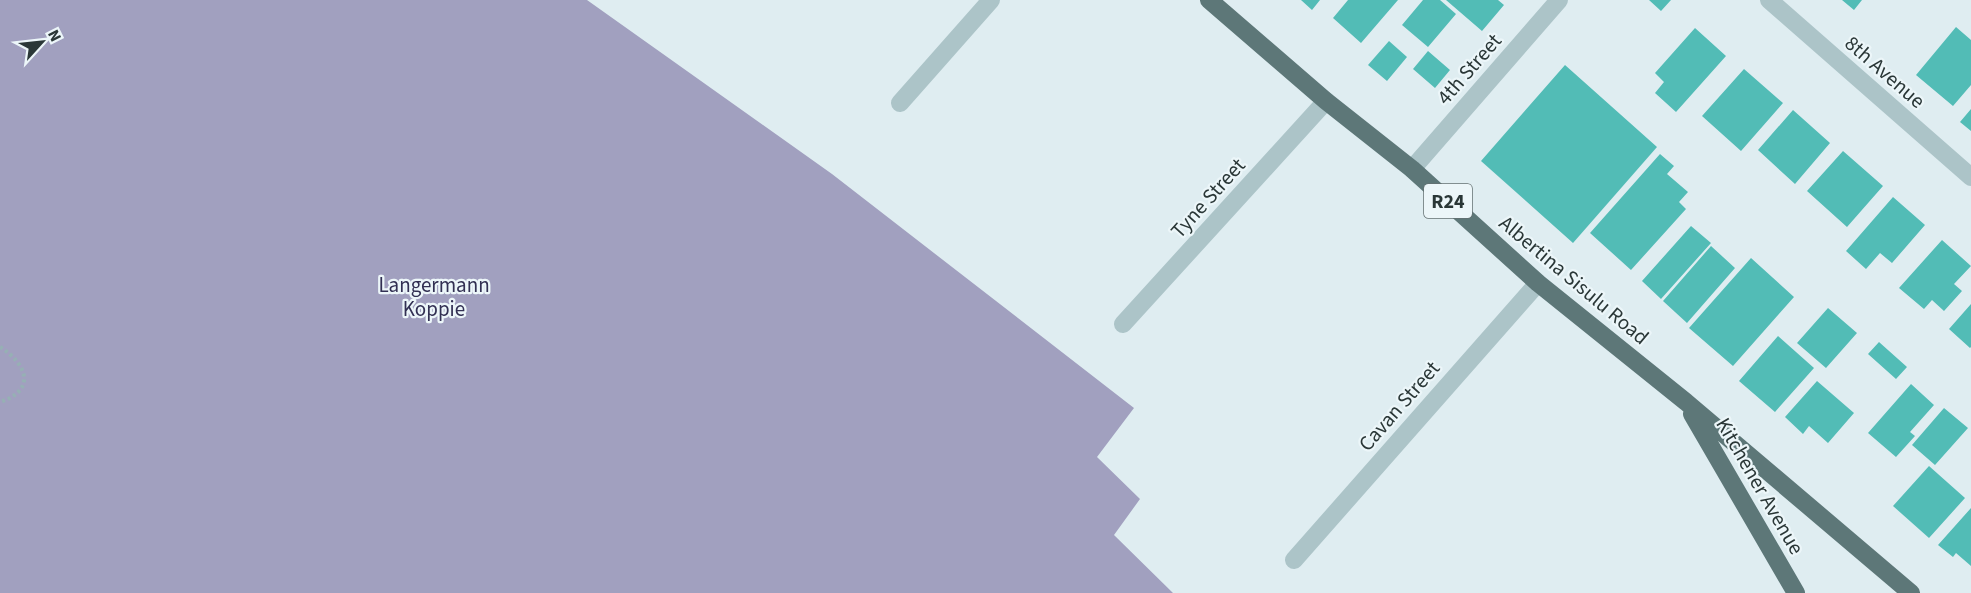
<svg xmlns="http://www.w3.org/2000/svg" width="1971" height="593" font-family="'Source Sans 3',sans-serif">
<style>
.green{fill:#a1a0bf}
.building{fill:#52bcb6}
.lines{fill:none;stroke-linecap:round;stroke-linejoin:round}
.path{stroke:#96b0b4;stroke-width:4;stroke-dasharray:3 3;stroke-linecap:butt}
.street{stroke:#acc4c8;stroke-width:18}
.primary{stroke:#5d7778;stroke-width:18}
.labels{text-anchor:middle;stroke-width:4.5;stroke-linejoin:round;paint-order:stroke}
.shield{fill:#ecf6f9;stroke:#647071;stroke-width:1.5}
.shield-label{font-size:20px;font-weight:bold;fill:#2a3737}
.street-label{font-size:21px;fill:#2a3737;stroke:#ecf6f9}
.park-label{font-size:21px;fill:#323053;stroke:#ecf6f9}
</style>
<rect width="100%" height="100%" fill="#dfedf1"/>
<path class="green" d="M0,0h587l245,174 302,234 -37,49 43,42 -26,36 59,58h-1173z"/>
<path class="building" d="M1301,0h19l-8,10z
M1348,0h50l-37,43 -28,-25z
M1423,0h17l16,14 -28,33 -26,-22z
M1446,0h52l6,5 -22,26z
M1649,0h22l-10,11z
M1842,0h20l-8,10z
M1956,27l15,13v45l-18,21 -37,-31z
M1695,28l31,28 -50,56 -21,-19 9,-11 -9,-9z
M1389,41l18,16 -20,24 -19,-16z
M1428,51l22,19 -15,18 -22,-19z
M1565,65l92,82 -84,96 -92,-82z
M1744,69l39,34 -42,48 -39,-35z
M1971,109v22l-11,-9z
M1793,110l37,33 -35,41 -37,-34z
M1843,151l40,35 -36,41 -40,-36z
M1660,154l14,12 -7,8 21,18 -9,10 7,7 -55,61 -41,-37z
M1893,197l32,28 -33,38 -12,-10 -14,16 -20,-18z
M1691,226l20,17 -50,56 -19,-18z
M1942,240l29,26 -17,18 8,7 -18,20 -12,-11 -8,9 -25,-21z
M1711,246l24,22 -48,55 -24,-22z
M1751,258l43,39 -61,69 -44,-38z
M1971,304v43l-1,1 -21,-19z
M1828,308l29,25 -31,35 -29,-25z
M1778,336l36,32 -39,44 -36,-31z
M1879,342l28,25 -11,12 -28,-25z
M1817,381l37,32 -26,30 -19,-17 -6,8 -18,-17z
M1911,384l23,21 -24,27 5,4 -19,21 -28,-24z
M1944,408l24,20 -33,37 -23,-20z
M1929,466l36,32 -36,40 -36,-32z
M1971,508v58l-15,-13 -3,4 -15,-12z"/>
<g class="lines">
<path class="path" d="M0,347c27,17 37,43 0,55"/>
<path class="street" d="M1769,0l202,177
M900,103l91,-103
M1412,169l147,-169
M1123,324l203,-223
M1294,560l244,-277"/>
<path class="primary" d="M1209,0l117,101 86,68 126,114 148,119 225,191
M1692,414l104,179"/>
</g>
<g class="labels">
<rect class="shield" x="1424" y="184" width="48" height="34" rx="4.5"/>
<g class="shield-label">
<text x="1448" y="208">R24</text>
</g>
<g class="street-label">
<text transform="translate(1469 69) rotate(-49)" y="7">4th Street</text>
<text transform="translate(1885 72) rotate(41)" y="7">8th Avenue</text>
<text transform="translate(1208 198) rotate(-48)" y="7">Tyne Street</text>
<text transform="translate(1574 280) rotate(40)" y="7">Albertina Sisulu Road</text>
<text transform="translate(1399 406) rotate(-49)" y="7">Cavan Street</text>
<text transform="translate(1760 486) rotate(60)" y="7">Kitchener Avenue</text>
</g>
<g class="park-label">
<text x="434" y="292">Langermann<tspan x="434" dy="24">Koppie</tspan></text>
</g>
</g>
<g transform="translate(42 42) rotate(63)" stroke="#ecf6f9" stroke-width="4.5" paint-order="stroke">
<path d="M0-4.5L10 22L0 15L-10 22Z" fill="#2a3737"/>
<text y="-9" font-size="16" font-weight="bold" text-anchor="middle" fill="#2a3737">N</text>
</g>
</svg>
